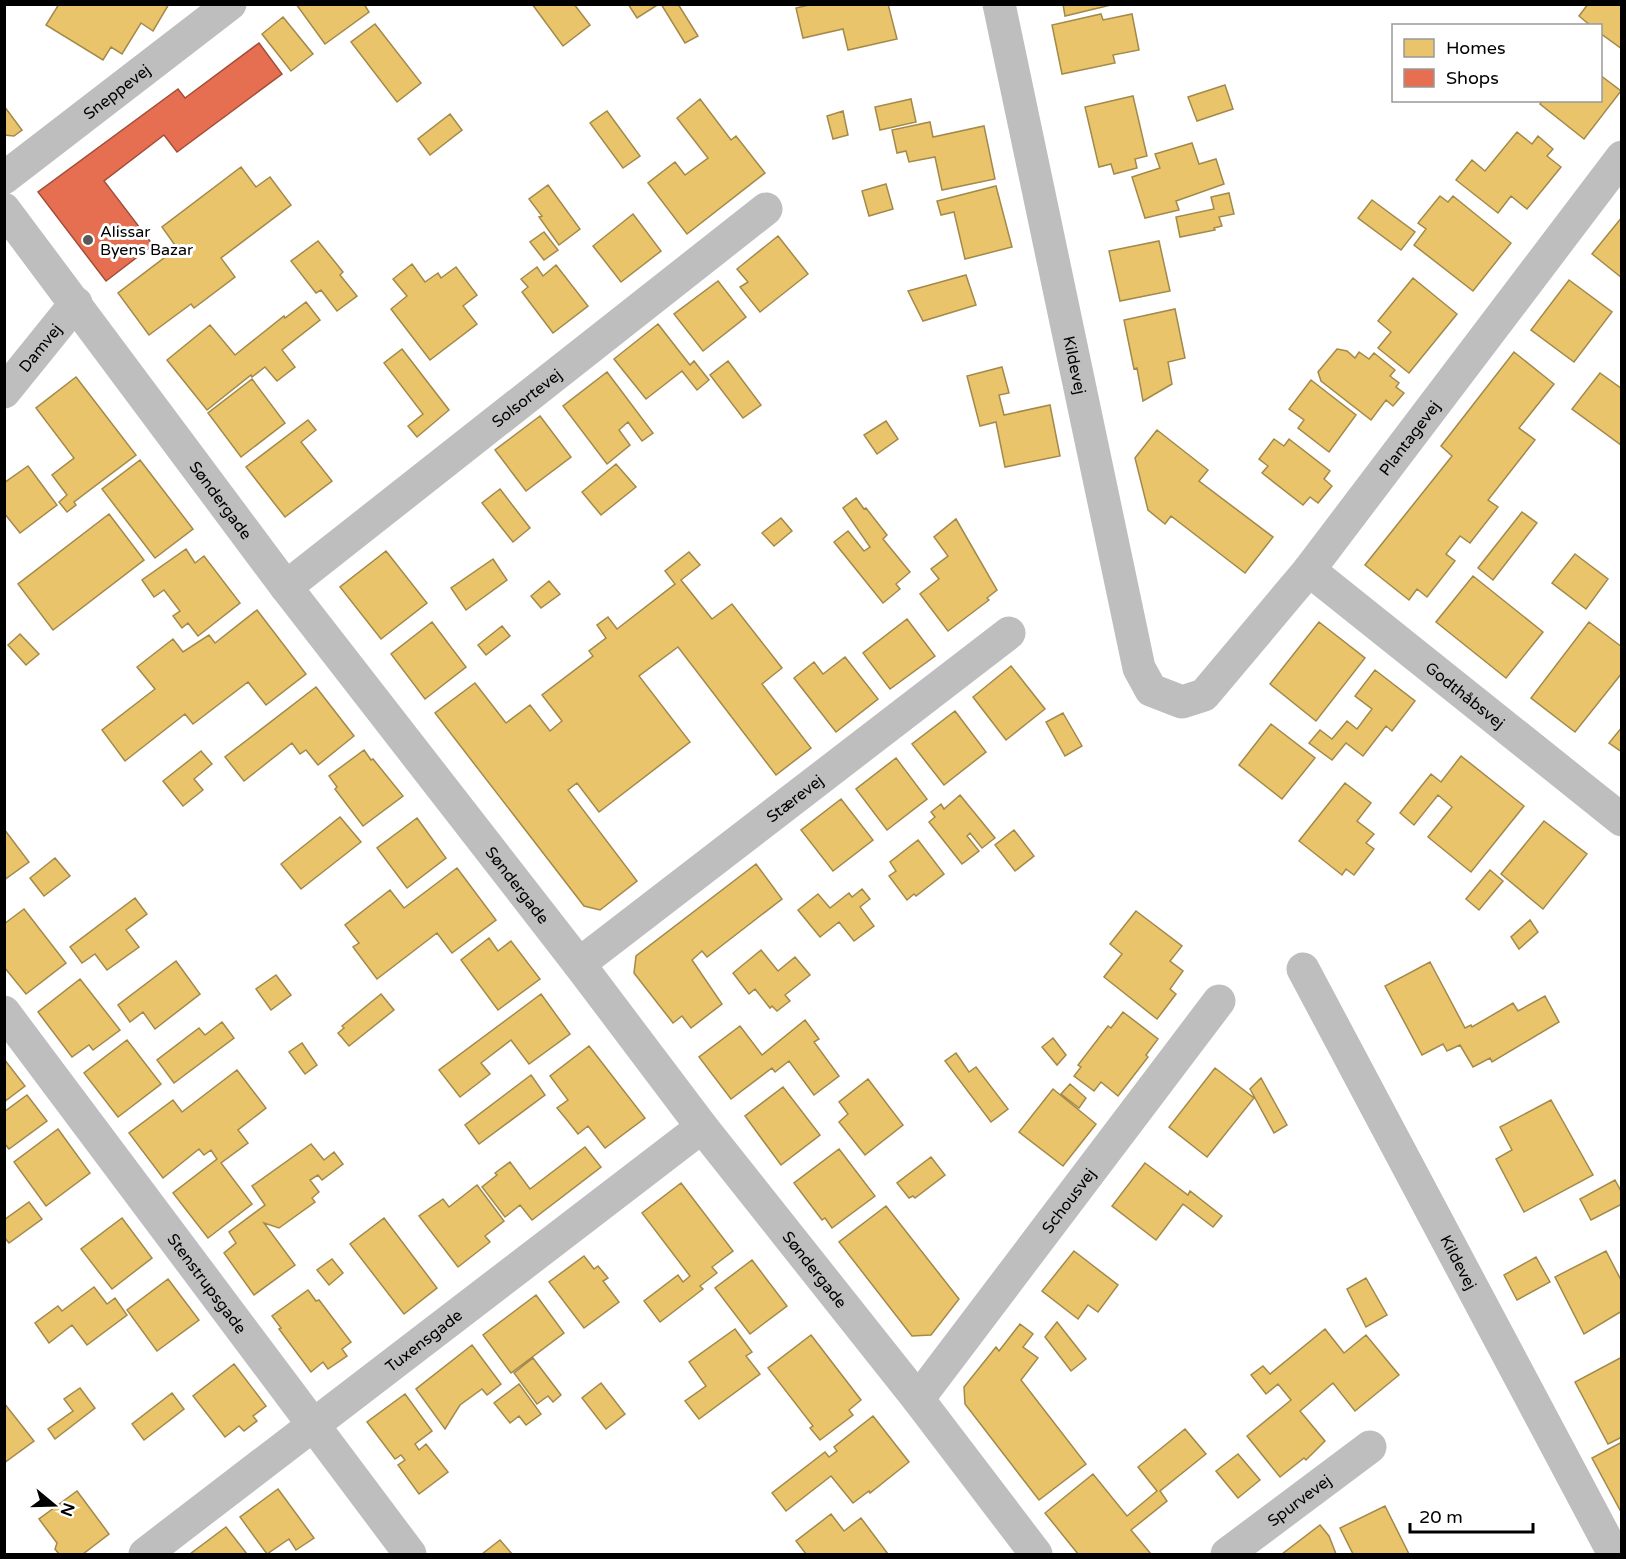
<svg xmlns="http://www.w3.org/2000/svg" width="1626" height="1559" font-family="'Varela Round',sans-serif">
<style>
.homes{fill:#e9c46a;stroke:#a3894a;stroke-width:1.5}
.shops{fill:#e76f51;stroke:#a24e39;stroke-width:1.5}
.lines{fill:none;stroke-linecap:round;stroke-linejoin:round}
.minor{stroke:#bebebe;stroke-width:33}
.poi-dot{fill:#595959;stroke:#fff;stroke-width:2}
.labels{text-anchor:middle;stroke-width:6;stroke-linejoin:round;paint-order:stroke}
.street-label{font-size:16px;fill:#000;stroke:#fff}
.poi-label{font-size:16px;fill:#000;stroke:#fff;text-anchor:start}
</style>
<rect width="100%" height="100%" fill="#fff"/>
<path class="homes" d="M59,4h110l-16,27 -12,-8 -19,31 -11,-7 -8,13 -57,-35z
M296,4h68l5,8 -44,32z
M532,4h42l16,21 -27,21z
M628,4h31l-22,14z
M661,4h17l20,32 -13,7z
M813,4h75l9,35 -49,11 -5,-21 -40,9 -7,-30z
M1063,4h52l-50,12z
M1588,4h34v45l-22,-16v-7h-9l-12,-10z
M1101,14l2,6 29,-6 7,36 -26,5 2,8 -53,11 -10,-49z
M283,17l30,37 -22,17 -29,-37z
M375,24l46,59 -24,19 -46,-60z
M1600,75l21,16 -37,48 -44,-35 2,-4h58z
M1225,85l8,24 -36,12 -9,-24z
M1133,96l14,60 -12,3 2,9 -23,6 -3,-10 -12,3 -14,-60z
M700,99l31,41 5,-4 29,37 -78,61 -39,-51 27,-21 10,13 23,-17 -31,-40z
M911,99l5,23 -36,8 -5,-23z
M4,106l18,24 -8,6 -10,-1z
M607,111l33,45 -17,12 -33,-45z
M843,111l5,24 -15,4 -6,-23z
M450,114l12,16 -32,25 -12,-16z
M930,122l3,15 51,-11 11,53 -53,11 -7,-33 -26,5 -3,-11 -9,2 -5,-23z
M1517,132l15,12 6,-8 15,13 -6,7 14,11 -34,42 -16,-13 -13,17 -42,-33 16,-20 13,11z
M1192,143l7,21 17,-5 8,25 -48,17 3,9 -34,8 -13,-41 28,-9 -5,-14z
M241,167l15,20 14,-10 21,28 -70,53 14,19 -41,31 -3,-4 -42,31 -31,-42 59,-45 -15,-21z
M886,184l7,25 -24,7 -7,-25z
M548,185l32,44 -21,16 -20,-28 3,-1 -13,-17z
M996,186l16,61 -47,12 -11,-47 -13,3 -4,-14z
M1229,193l5,21 -15,3 3,9 -8,2 1,2 -35,7 -4,-20 38,-8 -3,-12z
M1440,196l8,6 5,-6 58,47 -38,48 -59,-46 12,-16 -8,-6z
M1372,200l43,32 -14,18 -43,-32z
M633,214l28,37 -40,31 -28,-36z
M1622,217v61l-30,-24z
M544,232l14,18 -14,10 -14,-18z
M778,236l30,38 -48,38 -20,-25 8,-5 -11,-13z
M318,241l25,31 -3,3 17,21 -20,15 -16,-21 -5,3 -25,-32z
M1159,241l11,50 -50,10 -11,-50z
M412,264l13,18 13,-9 3,5 15,-11 21,28 -14,11 14,18 -47,36 -39,-51 16,-13 -14,-17z
M556,265l32,41 -35,27 -31,-41 6,-5 -7,-8 16,-12 6,9z
M966,275l10,30 -53,16 -15,-30z
M1413,278l44,36 -48,59 -31,-25 13,-16 -13,-11z
M1569,280l43,32 -38,50 -43,-32z
M718,281l28,36 -43,34 -29,-37z
M306,302l14,18 -38,30 13,17 -18,14 -12,-14 -13,10 -1,-2 -44,35 -40,-50 43,-35 25,30 49,-39 1,2z
M1175,309l10,49 -17,4 4,22 -29,17 -6,-33 -3,1 -10,-49z
M658,324l32,41 4,-4 15,19 -12,10 -15,-19 -36,28 -32,-40z
M402,349l47,61 -32,27 -9,-11 15,-12 -39,-51z
M1337,349l10,2 8,7 4,-6 10,7 5,-6 21,17 -5,6 9,7 -3,4 8,6 -11,13 -7,-6 -15,20 -50,-39 -3,-9z
M1514,352l40,32 -35,44 16,12 -47,60 10,7 -28,36 -10,-7 -14,18 9,7 -28,36 -10,-8 -8,11 -44,-35 87,-109 -11,-10z
M728,361l33,44 -18,13 -33,-43z
M1002,367l7,26 -10,2 5,20 46,-10 10,51 -55,11 -9,-45 -16,4 -13,-50z
M607,372l46,61 -11,8 -14,-19 -9,8 11,15 -23,19 -44,-58z
M1600,373l22,16 -1,56 -49,-36z
M76,377l60,78 -62,47 2,3 -9,7 -8,-10 8,-7 -15,-20 22,-17 -38,-50z
M252,379l33,44 -44,34 -33,-44z
M1311,380l45,35 -27,37 -31,-24 6,-8 -15,-11z
M540,416l31,41 -45,34 -31,-41z
M308,420l8,10 -15,12 31,39 -47,36 -39,-50z
M886,421l12,18 -21,15 -13,-19z
M1157,430l51,40 -9,11 74,56 -28,36 -74,-57 -6,8 -17,-14 -13,-52z
M1274,439l10,7 5,-7 41,32 -6,8 8,7 -14,17 -8,-6 -7,8 -41,-32 6,-7 -9,-7z
M140,460l53,69 -38,29 -53,-69z
M616,464l20,23 -35,28 -19,-23z
M28,466l29,39 -37,28 -16,-20v-30z
M500,489l30,39 -17,14 -31,-39z
M856,498l8,11 2,-1 21,27 -4,4 27,33 -14,12 4,5 -17,14 -49,-61 14,-11 16,20 6,-4 -27,-39z
M1522,512l15,11 -44,57 -15,-12z
M109,514l35,46 -91,70 -35,-46z
M781,518l11,13 -18,15 -12,-13z
M956,519l41,71 -10,8 2,2 -41,31 -28,-37 19,-15 -8,-10 17,-13 -14,-19z
M186,549l9,14 9,-7 36,47 -42,33 -10,-13 -6,5 -9,-12 7,-5 -16,-21 -10,7 -12,-17z
M386,551l41,52 -46,36 -41,-52z
M689,552l11,13 -19,15 31,39 20,-15 50,64 -20,16 49,64 -35,27 -98,-128 -39,29 51,66 -91,70 -22,-29 -9,7 69,91 -37,29 -16,-4 -149,-193 40,-30 31,40 24,-18 20,26 12,-10 -20,-26 51,-39 -4,-5 17,-13 -9,-13 11,-8 9,12 58,-45 -10,-13z
M1575,554l33,25 -22,30 -34,-26z
M493,559l14,21 -41,30 -15,-22z
M1473,576l70,56 -37,46 -70,-56z
M549,581l11,13 -19,14 -10,-12z
M257,610l49,64 -40,31 -18,-23 -55,42 -8,-10 -60,47 -23,-31 53,-41 -18,-22 36,-28 10,13 26,-17 6,8z
M907,619l28,37 -45,33 -27,-36z
M432,622l34,45 -41,32 -34,-45z
M1319,622l46,36 -49,63 -46,-37z
M1589,622l33,25v26l-47,59 -44,-34z
M502,626l8,10 -24,19 -8,-10z
M20,634l19,20 -13,11 -18,-20z
M845,657l33,42 -42,33 -42,-54 20,-16 9,12z
M1011,666l34,43 -39,31 -33,-43z
M1375,670l40,31 -23,30 -6,-5 -23,30 -17,-13 -14,17 -23,-17 11,-13 12,9 15,-18 10,8 15,-20 -17,-13z
M316,687l38,49 -36,29 -12,-15 -6,4 -8,-11 -48,38 -19,-24z
M955,711l31,41 -42,33 -32,-41z
M1063,713l19,33 -17,10 -19,-34z
M1271,724l44,34 -33,41 -43,-34z
M1622,727v25l-13,-9z
M364,750l7,10 2,-1 30,37 -40,30 -28,-37 2,-2 -8,-11z
M201,751l11,13 -18,15 9,11 -20,16 -20,-25z
M1461,756l63,50 -53,66 -43,-35 24,-30 -14,-12 -24,30 -14,-12 31,-39 10,8z
M896,758l31,41 -40,31 -31,-41z
M1345,783l26,20 -14,18 17,13 -8,9 8,6 -20,26 -8,-6 -4,6 -43,-34z
M960,795l35,43 -13,10 -12,-15 -3,3 12,15 -17,13 -33,-42 6,-5 -4,-5 10,-8 3,5z
M841,799l32,41 -40,31 -32,-41z
M340,817l21,25 -60,47 -20,-25z
M417,818l29,40 -39,30 -30,-40z
M1544,821l43,33 -44,55 -42,-35z
M4,829l25,33 -25,18z
M1014,830l20,26 -19,15 -20,-26z
M918,840l26,34 -28,22 -2,-2 -7,6 -18,-24 7,-5 -6,-9z
M55,858l15,18 -26,20 -14,-18z
M756,864l26,35 -75,58 -5,-6 -10,9 30,44 -31,24 -9,-12 -9,7 -39,-50 2,-17z
M457,868l39,52 -44,33 -15,-20 -60,46 -24,-32 6,-4 -14,-18 45,-35 14,18z
M1490,870l13,11 -24,29 -13,-11z
M862,889l8,10 -10,8 14,19 -20,15 -15,-19 -19,15 -22,-27 20,-16 12,14 19,-15 3,4z
M135,898l12,16 -21,16 13,17 -32,23 -12,-16 -13,9 -12,-16z
M24,909l42,54 -40,31 -22,-27v-43z
M1136,911l46,35 -12,15 13,10 -13,18 6,5 -19,25 -53,-42 18,-23 -12,-10z
M1530,920l8,12 -19,17 -8,-12z
M489,938l9,13 13,-10 29,38 -42,31 -37,-50z
M761,950l17,21 17,-14 15,18 -25,20 5,6 -13,10 -5,-5 -2,2 -15,-19 -6,5 -16,-21z
M176,961l24,33 -45,35 -12,-17 -13,10 -12,-17z
M1430,962l35,66 6,-3 1,2 41,-24 5,8 27,-15 14,26 -67,40 -2,-4 -17,9 -13,-22 -13,6 -4,-7 -21,11 -37,-69z
M276,975l15,20 -20,15 -15,-21z
M80,979l40,51 -27,20 -4,-5 -17,12 -34,-45z
M381,994l13,16 -45,36 -11,-13 6,-5 -2,-2z
M541,994l29,40 -41,30 -18,-24 -30,23 9,11 -30,23 -21,-27z
M1123,1012l35,27 -12,16 2,2 -30,39 -17,-14 -7,9 -20,-15 7,-9 -3,-2 30,-39 3,2z
M805,1020l14,19 -5,3 25,34 -25,19 -25,-34 -14,11 -3,-4 -41,31 -32,-42 41,-31 22,29z
M222,1022l12,16 -60,45 -17,-23 42,-32 6,7z
M1053,1038l13,17 -9,10 -15,-18z
M127,1040l34,44 -43,33 -34,-44z
M302,1043l15,22 -12,9 -16,-22z
M589,1046l56,72 -40,30 -17,-22 -10,8 -11,-14 -10,-12 11,-8 -18,-24z
M956,1053l13,19 7,-5 32,42 -17,13 -46,-61z
M4,1059l21,27 -21,16z
M1215,1068l39,30 -47,59 -38,-30z
M237,1070l29,38 -28,22 10,13 -27,20 31,41 -44,34 -35,-45 44,-34 -6,-9 -7,5 -5,-6 -36,29 -34,-45 44,-33 9,12z
M531,1075l14,20 -66,49 -14,-19z
M1261,1078l26,47 -13,8 -24,-44z
M868,1079l35,46 -38,30 -26,-33 9,-8 -9,-12z
M1070,1084l16,14 -7,10 -18,-14z
M783,1087l37,48 -39,30 -36,-49z
M1053,1089l43,35 -33,42 -44,-34z
M27,1095l20,26 -38,28 -5,-6v-31z
M1551,1100l42,75 -69,37 -28,-53 16,-9 -12,-23z
M58,1129l32,44 -44,33 -32,-44z
M311,1144l13,16 10,-8 9,12 -21,16 -4,-5 -8,5 9,12 -7,6 3,4 -36,26 -15,-5 31,42 -41,30 -30,-42 12,-10 -7,-11 36,-27 -13,-19z
M585,1147l16,20 -69,53 -12,-15 -15,12 -23,-30 15,-12 -2,-2 15,-11 20,27z
M839,1149l36,47 -43,32 -7,-10 -3,2 -28,-37z
M931,1157l14,18 -30,23 -2,-2 -4,2 -12,-15z
M1145,1163l43,32 2,-4 32,25 -9,11 -30,-23 -27,36 -44,-34z
M1615,1180l7,13v11l-31,16 -11,-21z
M681,1183l52,68 -21,16 5,6 -17,13 3,3 -43,33 -16,-21 34,-26 5,7 7,-6 -48,-63z
M477,1185l27,36 -19,15 5,6 -32,25 -39,-51 24,-17 6,8z
M29,1202l13,17 -33,24 -5,-6v-17z
M886,1206l73,93 -28,36 -19,1 -73,-94z
M122,1218l30,40 -40,31 -31,-40z
M384,1218l53,70 -33,26 -54,-70z
M1074,1251l44,34 -20,27 -10,-7 -10,14 -36,-28z
M1606,1251l16,31v29l-38,23 -29,-57z
M584,1256l10,13 4,-3 10,12 -5,3 16,21 -35,26 -35,-46z
M1536,1257l14,25 -33,18 -13,-25z
M332,1259l11,14 -14,12 -12,-15z
M752,1260l35,46 -37,28 -35,-46z
M1366,1278l21,37 -21,12 -19,-38z
M168,1279l31,41 -42,31 -30,-41z
M94,1287l13,17 8,-6 12,17 -40,30 -15,-20 -23,18 -14,-20 23,-17 4,5z
M308,1290l8,11 3,-1 32,42 -9,7 5,7 -19,13 -5,-7 -12,10 -32,-43 2,-1 -9,-12z
M536,1295l28,38 -53,40 -28,-38z
M1057,1322l29,37 -15,12 -26,-34z
M1020,1324l13,10 -10,13 15,11 -17,22 65,84 -47,36 -74,-96 -1,-17 32,-40 3,4z
M735,1329l17,23 -6,4 14,18 -61,45 -14,-18 21,-15 -17,-24z
M1325,1329l19,24 22,-18 33,40 -44,36 -22,-28 -33,28 25,30 -19,19 -2,-2 -24,19 -33,-41 44,-36 -13,-16 -12,10 -15,-19 12,-9 7,8z
M811,1335l50,65 -12,10 4,5 -33,25 -10,-12 3,-2 -45,-58z
M472,1345l29,39 -14,11 -5,-6 -22,16 -15,24 -29,-40z
M1622,1357v80l-14,7 -33,-62z
M533,1358l28,37 -8,7 -5,-6 -11,8 -23,-31z
M234,1364l32,42 -13,10 4,5 -13,10 -5,-5 -14,11 -32,-41z
M601,1383l24,31 -19,15 -24,-31z
M519,1384l22,30 -15,11 -7,-9 -9,7 -16,-20z
M80,1388l15,20 -40,31 -7,-10 25,-18 -9,-12z
M172,1393l12,16 -40,31 -12,-16z
M405,1394l27,37 -17,13 4,6 7,-6 22,28 -29,22 -21,-29 7,-5 -4,-5 -6,4 -28,-37z
M4,1403l30,38 -30,22z
M873,1416l36,46 -39,31 -1,-2 -16,12 -22,-27 -45,35 -14,-18 53,-41 4,5 8,-6 -3,-4z
M1185,1429l21,25 -46,37 7,10 -36,29 20,24h-73l-33,-41 48,-39 34,42 30,-25 -19,-24z
M1622,1442v67l-2,1 -28,-52z
M1238,1454l22,26 -22,18 -22,-27z
M278,1489l36,49 -18,12 -7,-11 -22,15 -27,-37z
M77,1491l32,43 -26,20h-24l-4,-5 2,-6 -18,-24z
M1385,1506l24,48h-56l-13,-26z
M831,1514l13,17 17,-13 27,36h-82l-10,-13z
M1320,1525l9,11 7,18h-54z
M226,1527l21,27h-57z
M500,1540l12,14h-30z"/>
<path class="shops" d="M259,43l23,31 -105,78 -13,-17 -60,46 49,64 -47,36 -68,-89 140,-103 7,9z"/>
<g class="lines">
<g class="minor">
<path id="s1" d="M999,4l140,664 12,22 31,12 22,-7 105,-125 313,-413"/>
<path id="s2" d="M4,178l226,-174"/>
<path id="s3" d="M4,209l282,378 293,377 123,163 216,272 118,155"/>
<path id="s4" d="M4,392l72,-89"/>
<path id="s5" d="M1309,570l313,250"/>
<path id="s6" d="M286,587l480,-378"/>
<path id="s7" d="M579,964l430,-331"/>
<path id="s8" d="M1303,969l311,585"/>
<path id="s9" d="M4,1012l406,542"/>
<path id="s10" d="M918,1399l301,-398"/>
<path id="s11" d="M145,1554l557,-427"/>
<path id="s12" d="M1227,1554l143,-107"/>
</g>
</g>
<circle class="poi-dot" cx="88" cy="240" r="6"/>
<g class="labels">
<g class="street-label">
<text dy="6" stroke="none"><textPath href="#s2" startOffset="142">Sneppevej</textPath></text>
<text dy="6" stroke="none"><textPath href="#s4" startOffset="57">Damvej</textPath></text>
<text dy="6" stroke="none"><textPath href="#s1" startOffset="369">Kildevej</textPath></text>
<text dy="6" stroke="none"><textPath href="#s6" startOffset="306">Solsortevej</textPath></text>
<text dy="6" stroke="none"><textPath href="#s1" startOffset="1089">Plantagevej</textPath></text>
<text dy="6" stroke="none"><textPath href="#s3" startOffset="363">Søndergade</textPath></text>
<text dy="6" stroke="none"><textPath href="#s5" startOffset="200">Godthåbsvej</textPath></text>
<text dy="6" stroke="none"><textPath href="#s7" startOffset="272">Stærevej</textPath></text>
<text dy="6" stroke="none"><textPath href="#s3" startOffset="849">Søndergade</textPath></text>
<text dy="6" stroke="none"><textPath href="#s10" startOffset="249">Schousvej</textPath></text>
<text dy="6" stroke="none"><textPath href="#s8" startOffset="332">Kildevej</textPath></text>
<text dy="6" stroke="none"><textPath href="#s3" startOffset="1335">Søndergade</textPath></text>
<text dy="6" stroke="none"><textPath href="#s9" startOffset="339">Stenstrupsgade</textPath></text>
<text dy="6" stroke="none"><textPath href="#s11" startOffset="351">Tuxensgade</textPath></text>
<text dy="6" stroke="none"><textPath href="#s12" startOffset="90">Spurvevej</textPath></text>
</g>
<g class="poi-label">
<text x="100" y="237">Alissar<tspan x="100" dy="18">Byens Bazar</tspan></text>
</g>
</g>
<rect width="1626" height="1559" fill="none" stroke="#000000" stroke-width="12"/>
<rect x="1392" y="24" width="210" height="78" fill="#ffffff" stroke="#999999" stroke-width="1.5"/>
<rect x="1404" y="39" width="30" height="18" fill="#e9c46a" stroke="#999999" stroke-width="1.5"/>
<text x="1446" y="54" font-size="18" fill="#000000">Homes</text>
<rect x="1404" y="69" width="30" height="18" fill="#e76f51" stroke="#999999" stroke-width="1.5"/>
<text x="1446" y="84" font-size="18" fill="#000000">Shops</text>
<g transform="translate(54 1505) rotate(109)" stroke="#ffffff" stroke-width="4.5" paint-order="stroke">
<path d="M0-4.5L10 22L0 15L-10 22Z" fill="#000000"/>
<text y="-9" font-size="16" font-weight="bold" text-anchor="middle" fill="#000000">N</text>
</g>
<path d="M1410 1523v9h123v-9" fill="none" stroke="#000000" stroke-width="3"/>
<text x="1419" y="1523" font-size="18" fill="#000000" stroke="#ffffff" stroke-width="4.5" paint-order="stroke">20 m</text>
</svg>
